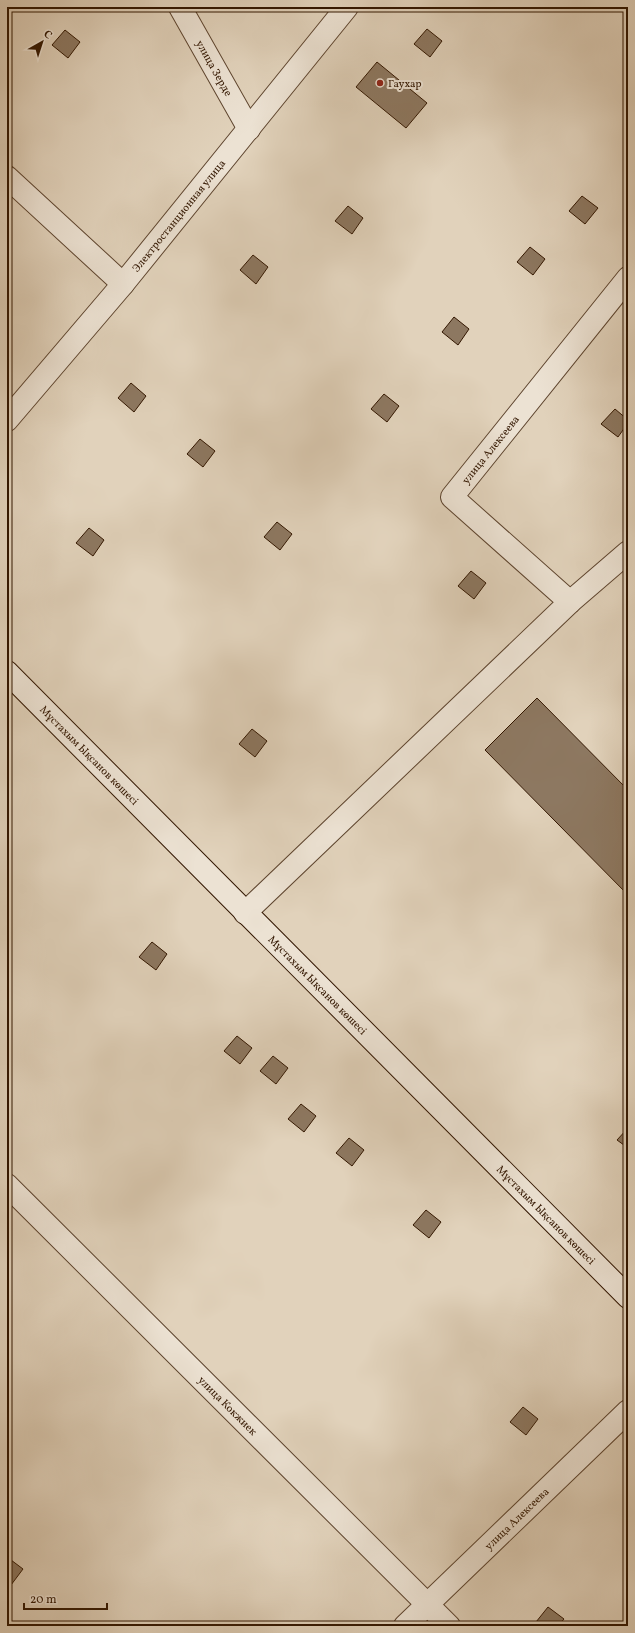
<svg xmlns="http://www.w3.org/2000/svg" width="635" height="1633" font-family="Vollkorn,serif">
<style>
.building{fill:#8d7861;stroke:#321600}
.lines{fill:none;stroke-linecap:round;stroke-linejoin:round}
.street-casing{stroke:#5e452f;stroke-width:24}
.secondary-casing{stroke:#321600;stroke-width:24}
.street{stroke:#ece2d3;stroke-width:22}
.secondary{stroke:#ece2d3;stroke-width:22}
.poi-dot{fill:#8f2418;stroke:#ece2d3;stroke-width:1.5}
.labels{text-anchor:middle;stroke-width:4;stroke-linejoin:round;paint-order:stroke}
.street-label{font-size:11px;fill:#321600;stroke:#ece2d3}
.poi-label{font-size:11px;fill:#321600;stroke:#ece2d3;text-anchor:start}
</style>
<rect width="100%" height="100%" fill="#e1d2bb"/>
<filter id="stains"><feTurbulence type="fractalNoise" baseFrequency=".005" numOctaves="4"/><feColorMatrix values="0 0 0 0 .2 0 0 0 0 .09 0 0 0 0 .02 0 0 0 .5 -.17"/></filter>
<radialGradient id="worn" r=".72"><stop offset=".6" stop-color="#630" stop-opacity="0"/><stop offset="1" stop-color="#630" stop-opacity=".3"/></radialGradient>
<path class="building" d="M427,29l15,12 -12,16 -16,-13z
M65,30l15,12 -12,16 -16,-13z
M377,62l50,41 -21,25 -50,-41z
M582,196l16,12 -13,16 -16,-13z
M348,206l15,12 -11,16 -17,-13z
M530,247l15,12 -12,16 -16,-13z
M253,255l15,12 -12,17 -16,-14z
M454,317l15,12 -11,16 -16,-13z
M131,383l15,13 -12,16 -16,-14z
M384,394l15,12 -12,16 -16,-13z
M615,409l13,11v3l-10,14 -17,-13z
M200,439l15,12 -12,16 -16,-13z
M277,522l15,12 -12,16 -16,-13z
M89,528l15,12 -11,16 -17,-13z
M471,571l15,12 -12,16 -16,-13z
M537,698l91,92v105l-143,-145z
M252,729l15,12 -12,16 -16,-13z
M152,942l15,12 -11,16 -17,-13z
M237,1036l15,12 -12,16 -16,-13z
M273,1056l15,12 -12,16 -16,-13z
M301,1104l15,12 -12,16 -16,-13z
M628,1128v20l-11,-8z
M349,1138l15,12 -12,16 -16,-13z
M426,1210l15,12 -12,16 -16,-13z
M523,1407l15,12 -12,16 -16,-13z
M7,1557l16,12 -12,16 -4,-3z
M548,1607l16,12 -6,7h-18l-4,-4z"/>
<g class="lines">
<defs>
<g id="street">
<path id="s1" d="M180,7l69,122"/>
<path d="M7,177l116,107"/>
<path id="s2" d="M7,420l116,-136 224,-277"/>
<path id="s3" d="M570,602l-118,-105 176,-219"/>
<path d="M245,913l325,-311 58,-50"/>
<path id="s4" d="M7,1185l442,441"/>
<path id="s5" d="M405,1626l223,-215"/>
</g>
<g id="secondary">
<path id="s6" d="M7,672l621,625"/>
</g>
</defs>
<use href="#street" class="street-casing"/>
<use href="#secondary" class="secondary-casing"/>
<use href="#street" class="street"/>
<use href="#secondary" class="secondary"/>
</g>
<circle class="poi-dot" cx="380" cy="83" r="4"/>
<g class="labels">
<g class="street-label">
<text dy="4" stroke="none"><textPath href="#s1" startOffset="70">улица Зерде</textPath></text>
<text dy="4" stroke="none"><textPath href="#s2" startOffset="267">Электростанционная улица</textPath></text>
<text dy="4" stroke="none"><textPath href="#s3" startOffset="219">улица Алексеева</textPath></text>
<text dy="4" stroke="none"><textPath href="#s6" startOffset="117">Мұстахым Ықсанов көшесі</textPath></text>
<text dy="4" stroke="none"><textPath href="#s6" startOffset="441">Мұстахым Ықсанов көшесі</textPath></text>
<text dy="4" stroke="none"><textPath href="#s6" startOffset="765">Мұстахым Ықсанов көшесі</textPath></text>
<text dy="4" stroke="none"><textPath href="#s4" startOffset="312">улица Кокжиек</textPath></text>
<text dy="4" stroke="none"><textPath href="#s5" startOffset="155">улица Алексеева</textPath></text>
</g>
<g class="poi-label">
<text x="388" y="87">Гаухар</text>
</g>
</g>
<rect width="635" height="1633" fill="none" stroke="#e1d2bb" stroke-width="24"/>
<rect x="8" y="8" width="619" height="1617" fill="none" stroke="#321600" stroke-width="2"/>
<rect x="12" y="12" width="611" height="1609" fill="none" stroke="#321600"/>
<g transform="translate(42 42) rotate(39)" stroke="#ece2d3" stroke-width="3" paint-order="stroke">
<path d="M0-3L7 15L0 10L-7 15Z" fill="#321600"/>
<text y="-6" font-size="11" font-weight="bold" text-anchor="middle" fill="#321600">С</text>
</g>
<path d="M24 1603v6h83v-6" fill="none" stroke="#321600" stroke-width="2"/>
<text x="30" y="1603" font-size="12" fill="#321600" stroke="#ece2d3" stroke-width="3" paint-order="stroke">20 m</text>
<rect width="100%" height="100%" filter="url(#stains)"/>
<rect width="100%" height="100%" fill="url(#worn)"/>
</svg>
